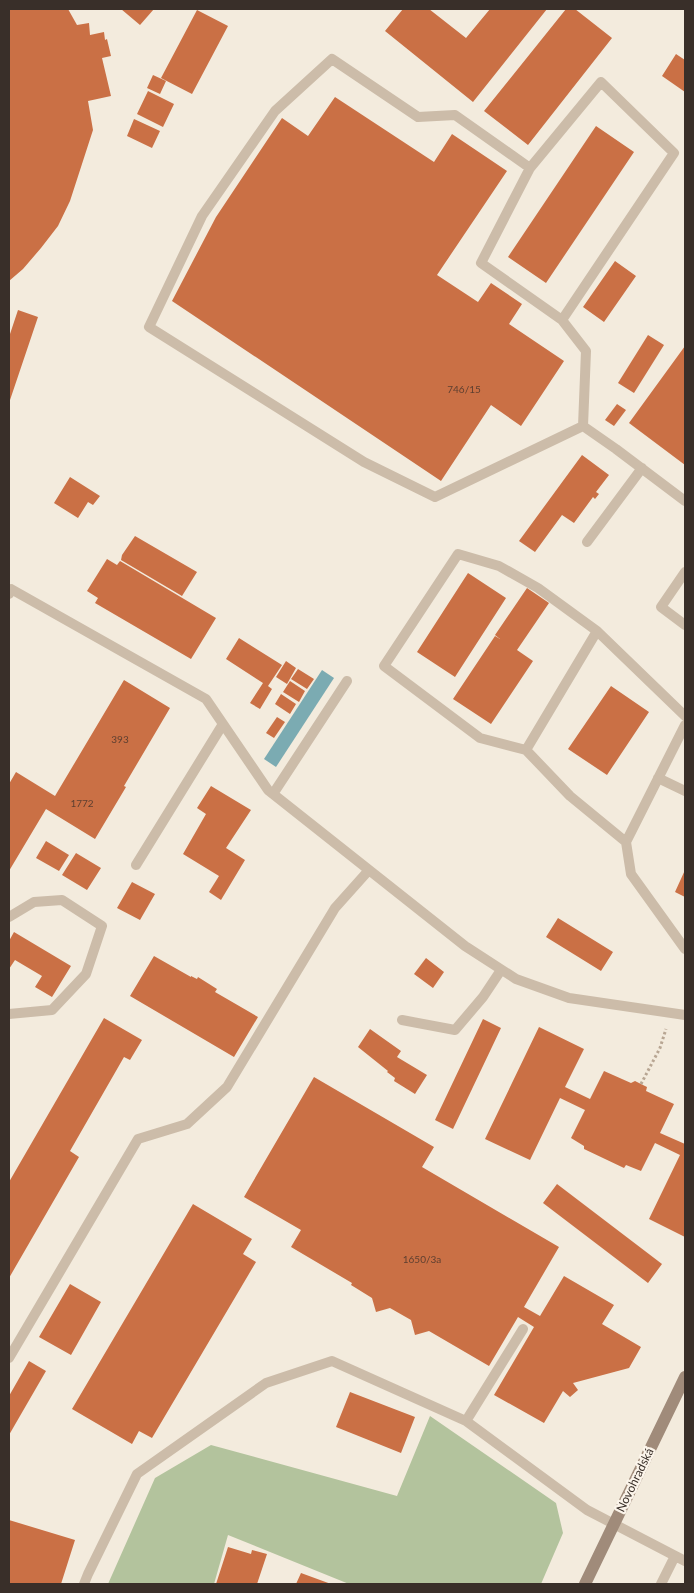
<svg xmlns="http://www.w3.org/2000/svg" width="694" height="1593" font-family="Lato,sans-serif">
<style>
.green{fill:#b3c39d}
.water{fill:#7babb2}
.building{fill:#ca7045}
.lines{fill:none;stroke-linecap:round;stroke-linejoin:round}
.path{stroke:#b8a693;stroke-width:3;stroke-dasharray:2.5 2.5;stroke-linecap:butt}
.service{stroke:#ccbca9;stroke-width:10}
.secondary{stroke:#a08b7a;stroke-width:12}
.labels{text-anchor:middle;stroke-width:4.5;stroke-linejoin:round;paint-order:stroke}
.number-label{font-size:10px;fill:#5d3f30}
.street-label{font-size:12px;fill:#392f29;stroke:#fbf4ea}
</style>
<rect width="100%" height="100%" fill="#f3ebdd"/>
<path class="green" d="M430,1416l126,87 7,30 -22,51h-192l-121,-49 -14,49h-106l47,-106 56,-33 186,51z"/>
<path class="water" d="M322,670l12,8 -58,89 -12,-8z"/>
<path class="building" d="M9,9h59l9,16 12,-2 1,12 14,-3 1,8 2,-1 4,17 -9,2 9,38 -23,5 5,29 -23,71 -12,25 -17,22 -18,21 -14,12z
M121,9h33l-14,16z
M403,9h26l37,29 24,-29h57l-74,93 -88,-71z
M566,9h9l37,29 -84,107 -44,-34z
M197,10l31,16 -36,68 -31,-16z
M676,54l9,6v32l-23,-16z
M153,75l13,6 -6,13 -13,-6z
M148,91l26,13 -11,23 -26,-13z
M335,97l99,65 18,-28 55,37 -70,104 41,27 13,-19 31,21 -13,20 55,37 -43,65 -30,-21 -50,76 -269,-180 44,-84 66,-99 26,18z
M134,119l26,12 -8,17 -25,-12z
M596,126l38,26 -88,131 -38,-26z
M615,261l21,15 -32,46 -21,-15z
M18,310l20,7 -29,86v-66z
M648,335l16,10 -30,48 -16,-10z
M685,346v119l-56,-42z
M617,404l9,6 -12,16 -9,-6z
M582,455l27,20 -13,17 3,2 -4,5 -2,-2 -19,26 -12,-8 -27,37 -16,-11z
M70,477l30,19 -7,9 -5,-3 -10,16 -24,-15z
M135,536l62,36 -15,24 -61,-36 1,-5z
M107,559l10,6 3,-4 96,57 -25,41 -96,-56 3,-5 -11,-7z
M468,573l38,25 -51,79 -38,-25z
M527,588l22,15 -32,47 16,11 -42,63 -38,-25 42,-63 5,3 -5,-4z
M239,638l43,27 -14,21 4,3 -12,20 -10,-6 13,-20 -37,-24z
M286,661l10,7 -9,16 -11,-7z
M298,669l16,10 -7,10 -16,-10z
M124,680l46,28 -46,78 2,1 -31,52 -49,-30 -37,62v-87l7,-12 39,24z
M290,681l15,10 -6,11 -16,-10z
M611,686l38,26 -42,63 -39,-26z
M281,694l15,10 -6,10 -15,-10z
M277,717l8,5 -11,16 -8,-5z
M211,786l40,24 -25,38 19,12 -24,40 -12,-8 10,-16 -36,-22 23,-40 -9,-6z
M46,841l23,14 -10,16 -23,-13z
M76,853l25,15 -14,22 -25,-15z
M685,870v27l-10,-5z
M132,882l23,12 -15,26 -23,-12z
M558,918l55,34 -12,19 -55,-34z
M14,932l57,34 -19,31 -17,-10 7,-11 -27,-16 -6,9v-28z
M154,956l37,21v-1l6,3 1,-2 19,12 -2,3 43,25 -24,40 -104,-61z
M426,958l18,14 -11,16 -19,-14z
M104,1018l38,22 -12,20 -6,-3 -54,94 9,6 -70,121v-96z
M483,1019l18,9 -48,101 -18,-9z
M539,1027l45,22 -19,38 25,12 14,-28 27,12 4,-2 12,6 -1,4 28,13 -14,29 25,11v93l-36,-18 31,-64 -25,-12 -14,28 -15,-6 -2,3 -40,-19v-3l-13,-8 14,-28 -25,-12 -30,62 -45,-21z
M370,1029l31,22 -4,6 30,18 -12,19 -21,-13 1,-3 -8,-6 1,-1 -30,-24z
M314,1077l120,70 -12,20 137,80 -35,60 16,9 24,-40 50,29 -12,19 39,23 -12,21 -56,15 5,7 -8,7 -7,-6 -19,32 -50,-28 40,-68 -16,-10 -29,49 -60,-35 -14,4 -4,-15 -21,-12 -14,4 -4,-14 -21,-13 1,-2 -61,-36 10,-17 -57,-33z
M557,1184l105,80 -14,19 -105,-80z
M193,1204l59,35 -9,15 13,8 -104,176 -13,-7 -7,13 -60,-35z
M70,1284l31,18 -30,53 -32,-18z
M29,1361l17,10 -37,64v-39z
M350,1392l65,25 -14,36 -65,-26z
M9,1520l66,20 -14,44h-52z
M228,1547l23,7 1,-4 15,4 -10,30h-41z
M301,1573l30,11h-35z"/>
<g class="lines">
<path class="path" d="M641,1084l19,-36 6,-19"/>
<path class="service" d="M530,168l-75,-53 -37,2 -86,-58 -57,52 -73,105 -53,111 215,135 71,35 148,-71 33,23 69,52
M562,320l-81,-57 49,-95 71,-86 73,71 -112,167 24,31 -3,75
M587,542l55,-74
M685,572l-24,35 24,18
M9,594l2,-5 195,110 62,91 197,156 51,33 53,19 116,17
M685,725l-59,117 5,32 54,75
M526,750l-46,-12 -96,-72 74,-112 41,12 39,22 59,43
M658,778l27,13
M273,794l74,-113
M626,842l-56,-46 -44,-46 71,-119 88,85
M136,865l87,-141
M9,917l25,-15 28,-2 40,26 -16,48 -34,36 -43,4
M402,1020l53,10 28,-33 18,-27
M9,1358l129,-219 49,-15 40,-37 108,-179 34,-38
M466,1421l57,-92
M84,1584l4,-10 49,-100 129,-91 66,-22 134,60 121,89 98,51
M661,1584l14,-28"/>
<path class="secondary" d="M585,1584l100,-207"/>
</g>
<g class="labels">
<g class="number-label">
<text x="464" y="393">746/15</text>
<text x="120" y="743">393</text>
<text x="82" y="807">1772</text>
<text x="422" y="1263">1650/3a</text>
</g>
<g class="street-label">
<text transform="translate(635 1480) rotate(-64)" y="4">Novohradská</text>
</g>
</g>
<rect width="694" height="1593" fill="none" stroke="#392f29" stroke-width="20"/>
</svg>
